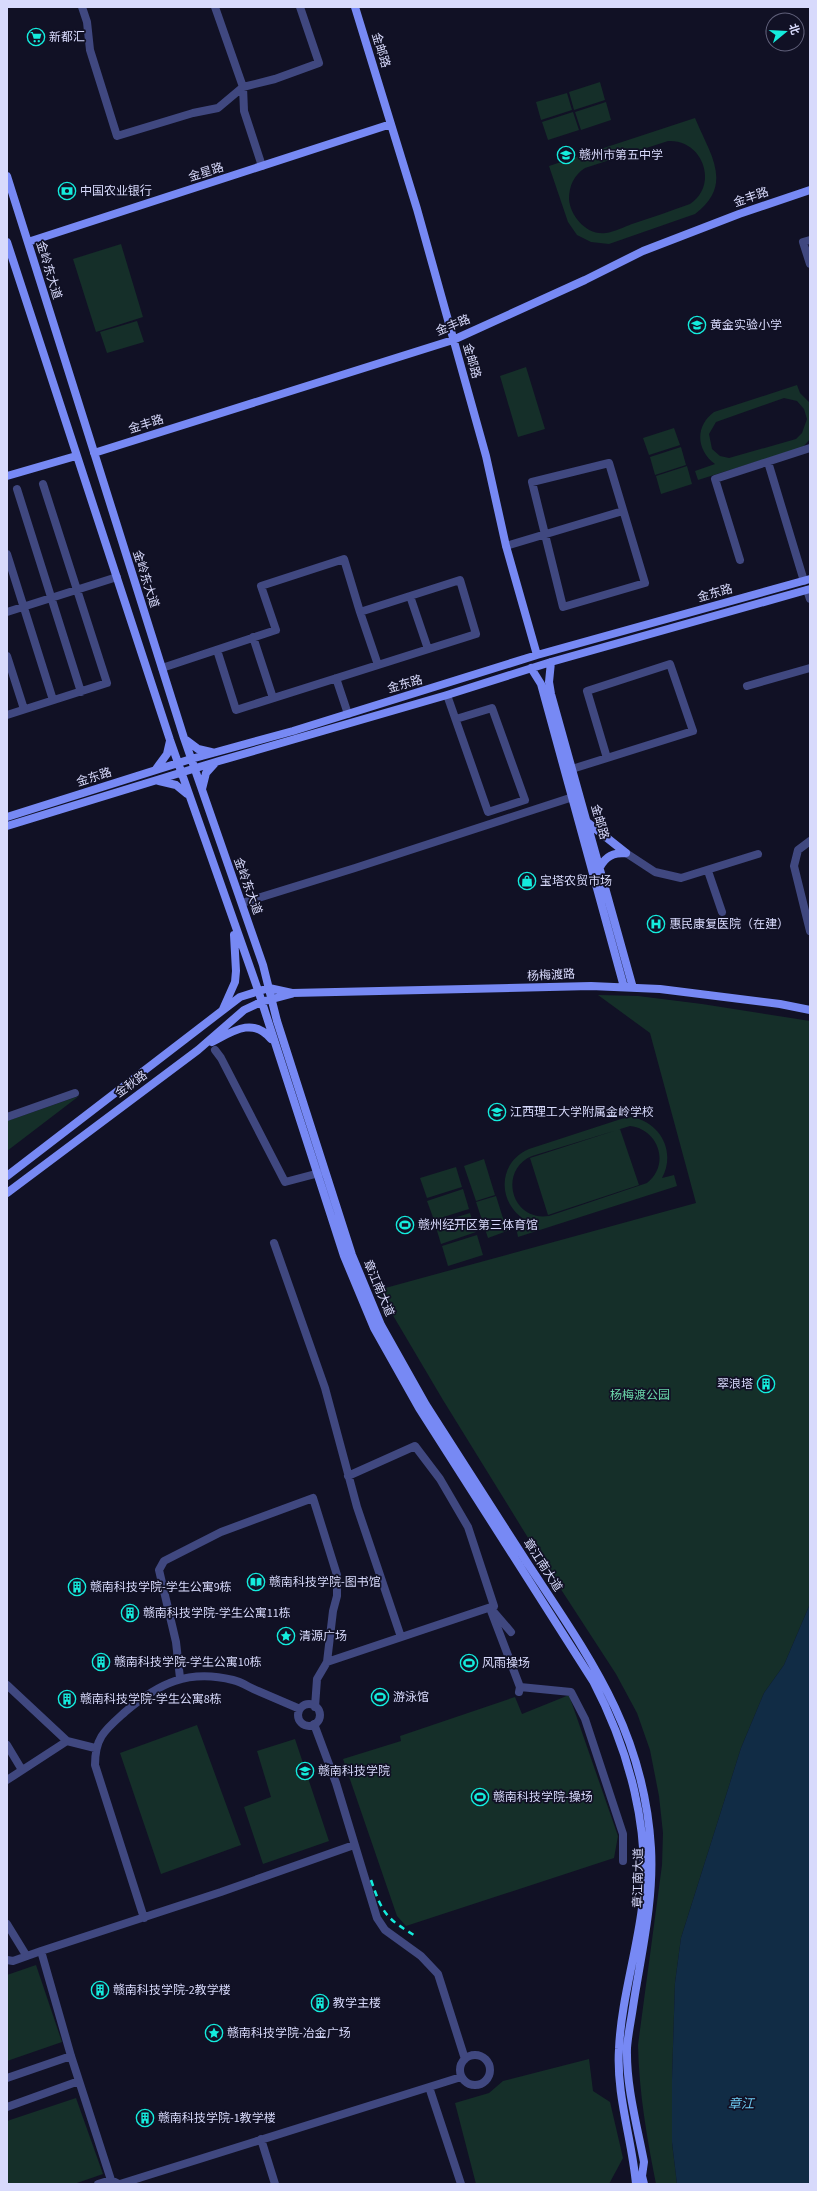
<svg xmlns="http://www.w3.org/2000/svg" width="817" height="2191" font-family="'Source Sans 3','Noto Sans SC',sans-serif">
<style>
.green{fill:#152f29;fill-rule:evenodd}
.water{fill:#112c45}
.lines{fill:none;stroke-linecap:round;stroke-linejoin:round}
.street{stroke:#404880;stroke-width:8}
.secondary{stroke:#7789f4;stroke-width:8}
.rail{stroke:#14ecdd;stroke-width:2.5;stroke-dasharray:6 5;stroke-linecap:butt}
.labels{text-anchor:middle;stroke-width:3.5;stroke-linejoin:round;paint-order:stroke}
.poi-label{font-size:12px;fill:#d8dafc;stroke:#111125;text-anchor:start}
.street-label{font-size:12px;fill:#d8dafc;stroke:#111125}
.park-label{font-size:12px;fill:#6ad6a9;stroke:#111125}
.water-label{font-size:13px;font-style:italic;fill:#6fccf3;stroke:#111125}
</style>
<rect width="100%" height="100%" fill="#111125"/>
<path class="green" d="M600,82l5,18 -31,10 -5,-18z
M567,93l5,17 -31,10 -5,-18z
M606,102l5,18 -30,10 -6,-18z
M573,112l6,18 -31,10 -6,-18z
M695,118c14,35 40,66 0,96l-86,30 -18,-2 -14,-7 -9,-13 -19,-56zM668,141c35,-2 51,44 22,63 -20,7 -39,14 -58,20 -8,3 -18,8 -26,9 -19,3 -36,-17 -37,-34 0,-13 5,-24 16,-31z
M121,244l22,73 -47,15 -23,-73z
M137,321l7,21 -37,11 -7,-21z
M526,367l19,62 -27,8 -18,-61z
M797,385l3,8 10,10v36l-7,8 -105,33 -3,-9 20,-7c-19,-14 -20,-38 -1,-52zM784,398l13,3 7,8 3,10 -5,14 -6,6 -67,19 -9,-2 -8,-7 -3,-15 7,-12z
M674,428l6,17 -31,10 -6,-17z
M681,447l5,18 -31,10 -5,-18z
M687,466l5,18 -31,10 -5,-18z
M598,995l40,1 64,8 108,17v583l-26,61 -20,28 -23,55 -60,190 -6,45 -3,96v63l5,42h-21c-9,-46 -17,-91 -18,-139l24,-180 1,-32 -4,-37 -9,-46 -13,-37 -21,-39 -78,-120 -95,-154 -65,-110 318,-87 -46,-170z
M79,1096l-72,55v-30z
M632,1117c29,6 44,35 30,61l12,-3 3,11 -159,51 -2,-10 13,-5c-32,-16 -33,-59 0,-73l92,-30zM630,1126c28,3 41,38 17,57l-98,33c-38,6 -51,-46 -17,-60z
M620,1129l19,56 -91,30 -18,-57z
M484,1159l11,36 -19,6 -12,-35z
M456,1167l6,20 -35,11 -7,-20z
M463,1189l6,20 -35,11 -7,-19z
M496,1196l11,35 -19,7 -12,-36z
M470,1213l6,19 -35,12 -6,-20z
M477,1235l6,20 -35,11 -6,-20z
M569,1695l49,141 -4,22 -208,68 -9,-10 -54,-157 58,-18 -1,-5 115,-39 7,17z
M197,1725l44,120 -80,29 -41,-121z
M295,1739l34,102 -66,23 -19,-57 27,-10 -14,-46z
M36,1965l26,77 -55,19v-86z
M589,2059l4,32 17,11 13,56 -14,26h-133l-21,-81 34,-10 14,-12z
M76,2098l27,76 -29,10h-67v-63z"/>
<path class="water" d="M810,1604v580h-133l-5,-42v-63l3,-96 6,-45 60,-190 23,-55 20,-28z"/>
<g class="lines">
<path class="street" d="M82,7l5,15 3,28 27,86 76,-23 25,-5 25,-21 32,-8 44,-16 -19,-56
M215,7l28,80 1,24 18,55
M810,240l-7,2 7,22
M768,462l36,119
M609,463l36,120 -82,24 -31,-125z
M17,489l64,203
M506,546l117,-35
M7,554l46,146
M740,560l-25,-81 95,-31
M807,590l3,9
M410,596l18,53
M7,612l110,-35
M360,612l18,53
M253,637l20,61
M7,656l17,53
M162,668l114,-38 -15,-44 83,-27 16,53 100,-32 16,54 -240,76 -19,-60
M336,678l12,36
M747,686l63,-18
M447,695l41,117 37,-12 -33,-92 -36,11
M7,715l100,-32 -64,-199
M572,769l121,-38 -23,-67 -83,27 20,67
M810,841l-12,9 -4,16 16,65
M626,853l29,19 26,6 77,-24
M708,871l14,41
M242,903l113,-35 224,-73
M215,1050l6,8 64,124 38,-10
M7,1117l68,-24
M274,1243l51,145 32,119 44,130
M490,1608l30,79 -1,5
M493,1611l18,21
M327,1662l167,-56 -26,-79 -28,-48 -25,-33 -67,30
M180,1678l-4,-36 -17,-72 5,-9 57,-29 92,-34 24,77v21l-4,15 -6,51 -10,17 -2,28
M7,1685l60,56
M520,1687l51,5 14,27 38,115v27
M298 1715a11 11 0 1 1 22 0a11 11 0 1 1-22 0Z
M314,1724l22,59 41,135 8,12 36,26 17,18 27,85
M7,1745l15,25
M7,1780l60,-39 28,7
M144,1918l-49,-153c0,-28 10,-35 30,-53 34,-29 63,-43 108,-32 9,2 17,8 25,11 14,6 28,12 42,18
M7,1924l19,31
M7,1960l6,1 28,-10
M460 2070a15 15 0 1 1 30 0a15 15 0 1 1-30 0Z
M7,2078l64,-22
M429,2087l32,97
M7,2107l72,-26
M261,2139l14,45
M98,2184l13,-4
M119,2184l-8,-4 -40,-124 -30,-105 180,-59 133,-47
M120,2184l341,-107"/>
<path class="secondary" d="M355,7l62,202 69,247 20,90 31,109
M7,176l177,562 79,227 14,56 75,234 29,70 45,80c34,53 68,106 102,159 62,94 116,167 123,284 3,54 -10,106 -18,159 -2,14 -5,27 -6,41 -1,38 10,77 17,114l-2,14 2,8
M7,242l163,498 88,250 86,266 30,72 45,80 174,273c36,69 58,149 49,227 -6,47 -21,94 -23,141 -3,46 13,90 17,135
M28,242l363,-118
M94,453l359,-113 132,-60 58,-29 96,-37 71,-24
M7,476l69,-20
M551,662l-2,20 2,12 82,294
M531,668l10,16 83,303
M186,740l12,9 13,3
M156,769l11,-15 3,-13
M159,781l17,4 11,9
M202,789l4,-16 9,-10
M7,817l184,-58 102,-28 244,-76 273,-76
M587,822l39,31
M7,826l212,-65 228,-66 104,-33 259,-73
M600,867c6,-11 13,-14 26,-14
M223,1009l12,-27 1,-11 -2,-36
M212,1042c21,-11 41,-25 59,-3
M7,1176l233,-179 29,-9 23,5 299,-7 69,3 120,15 30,6
M7,1193l191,-143 46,-40 17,-8 30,-8"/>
<path class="rail" d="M371,1880c12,35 15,38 46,57"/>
</g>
<defs>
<symbol id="supermarket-ring" viewBox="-11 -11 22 22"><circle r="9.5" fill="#111125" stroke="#14ecdd" stroke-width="1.5"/><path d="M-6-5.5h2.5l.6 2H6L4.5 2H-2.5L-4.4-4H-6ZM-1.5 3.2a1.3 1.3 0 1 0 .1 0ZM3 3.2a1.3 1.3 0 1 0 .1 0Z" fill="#14ecdd"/></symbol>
<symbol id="school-ring" viewBox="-11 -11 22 22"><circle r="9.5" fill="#111125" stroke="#14ecdd" stroke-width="1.5"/><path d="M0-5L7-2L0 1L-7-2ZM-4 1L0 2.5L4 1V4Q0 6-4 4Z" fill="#14ecdd"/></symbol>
<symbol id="bank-ring" viewBox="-11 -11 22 22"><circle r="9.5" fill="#111125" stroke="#14ecdd" stroke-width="1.5"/><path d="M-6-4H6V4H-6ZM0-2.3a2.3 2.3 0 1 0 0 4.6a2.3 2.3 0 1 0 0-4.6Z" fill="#14ecdd"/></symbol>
<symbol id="shop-ring" viewBox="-11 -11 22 22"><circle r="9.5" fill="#111125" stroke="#14ecdd" stroke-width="1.5"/><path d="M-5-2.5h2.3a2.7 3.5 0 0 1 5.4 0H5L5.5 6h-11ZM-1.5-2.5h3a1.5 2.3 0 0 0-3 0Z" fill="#14ecdd"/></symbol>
<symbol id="hospital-ring" viewBox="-11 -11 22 22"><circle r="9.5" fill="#111125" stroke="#14ecdd" stroke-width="1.5"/><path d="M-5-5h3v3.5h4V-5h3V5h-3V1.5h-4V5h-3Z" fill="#14ecdd"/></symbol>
<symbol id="stadium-ring" viewBox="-11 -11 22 22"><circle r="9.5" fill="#111125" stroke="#14ecdd" stroke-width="1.5"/><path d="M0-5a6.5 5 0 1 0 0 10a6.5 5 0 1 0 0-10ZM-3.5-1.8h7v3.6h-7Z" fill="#14ecdd"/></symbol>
<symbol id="building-ring" viewBox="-11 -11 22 22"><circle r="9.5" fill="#111125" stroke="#14ecdd" stroke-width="1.5"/><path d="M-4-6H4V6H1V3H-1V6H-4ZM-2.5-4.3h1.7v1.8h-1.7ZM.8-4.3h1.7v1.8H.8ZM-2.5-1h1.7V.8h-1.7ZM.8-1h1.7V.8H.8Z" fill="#14ecdd"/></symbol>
<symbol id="library-ring" viewBox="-11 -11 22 22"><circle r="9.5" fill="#111125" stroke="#14ecdd" stroke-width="1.5"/><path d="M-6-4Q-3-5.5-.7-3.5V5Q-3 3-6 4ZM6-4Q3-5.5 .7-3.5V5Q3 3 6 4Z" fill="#14ecdd"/></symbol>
<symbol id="sight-ring" viewBox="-11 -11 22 22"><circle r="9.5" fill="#111125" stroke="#14ecdd" stroke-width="1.5"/><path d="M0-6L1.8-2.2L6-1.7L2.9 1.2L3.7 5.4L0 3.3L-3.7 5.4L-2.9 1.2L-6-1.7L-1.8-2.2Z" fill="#14ecdd"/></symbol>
<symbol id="university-ring" viewBox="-11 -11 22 22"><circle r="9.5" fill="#111125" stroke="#14ecdd" stroke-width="1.5"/><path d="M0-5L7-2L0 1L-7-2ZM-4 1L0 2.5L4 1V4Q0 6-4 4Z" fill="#14ecdd"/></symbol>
</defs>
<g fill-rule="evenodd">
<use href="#supermarket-ring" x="26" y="27" width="20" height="20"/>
<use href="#school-ring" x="556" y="145" width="20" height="20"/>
<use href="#bank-ring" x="57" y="181" width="20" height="20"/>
<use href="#school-ring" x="687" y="315" width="20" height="20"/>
<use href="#shop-ring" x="517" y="871" width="20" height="20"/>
<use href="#hospital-ring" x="646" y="914" width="20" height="20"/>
<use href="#school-ring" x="487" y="1102" width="20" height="20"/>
<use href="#stadium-ring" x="395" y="1215" width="20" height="20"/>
<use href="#building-ring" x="756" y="1374" width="20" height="20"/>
<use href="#library-ring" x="246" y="1572" width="20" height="20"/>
<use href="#building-ring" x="67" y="1577" width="20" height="20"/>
<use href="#building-ring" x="120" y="1603" width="20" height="20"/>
<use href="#sight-ring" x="276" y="1626" width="20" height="20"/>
<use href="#building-ring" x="91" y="1652" width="20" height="20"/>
<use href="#stadium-ring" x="459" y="1653" width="20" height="20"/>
<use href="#stadium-ring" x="370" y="1687" width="20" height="20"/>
<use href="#building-ring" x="57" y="1689" width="20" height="20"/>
<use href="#university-ring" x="295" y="1761" width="20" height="20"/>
<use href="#stadium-ring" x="470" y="1787" width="20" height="20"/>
<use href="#building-ring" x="90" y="1980" width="20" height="20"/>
<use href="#building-ring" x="310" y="1993" width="20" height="20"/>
<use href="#sight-ring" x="204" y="2023" width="20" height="20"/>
<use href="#building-ring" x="135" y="2108" width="20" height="20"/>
</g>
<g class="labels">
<g class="poi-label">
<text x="49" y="41">新都汇</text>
<text x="579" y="159">赣州市第五中学</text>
<text x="80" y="195">中国农业银行</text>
<text x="710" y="329">黄金实验小学</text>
<text x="540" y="885">宝塔农贸市场</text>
<text x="669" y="928">惠民康复医院（在建）</text>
<text x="510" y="1116">江西理工大学附属金岭学校</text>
<text x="418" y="1229">赣州经开区第三体育馆</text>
<text x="753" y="1388" text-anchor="end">翠浪塔</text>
<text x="269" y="1586">赣南科技学院-图书馆</text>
<text x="90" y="1591">赣南科技学院-学生公寓9栋</text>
<text x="143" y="1617">赣南科技学院-学生公寓11栋</text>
<text x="299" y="1640">清源广场</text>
<text x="114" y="1666">赣南科技学院-学生公寓10栋</text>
<text x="482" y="1667">风雨操场</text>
<text x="393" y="1701">游泳馆</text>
<text x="80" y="1703">赣南科技学院-学生公寓8栋</text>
<text x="318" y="1775">赣南科技学院</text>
<text x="493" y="1801">赣南科技学院-操场</text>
<text x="113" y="1994">赣南科技学院-2教学楼</text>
<text x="333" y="2007">教学主楼</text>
<text x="227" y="2037">赣南科技学院-冶金广场</text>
<text x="158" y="2122">赣南科技学院-1教学楼</text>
</g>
<g class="street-label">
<text transform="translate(381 50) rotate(73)" y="4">金邮路</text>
<text transform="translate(206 172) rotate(-18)" y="4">金星路</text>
<text transform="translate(751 197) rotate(-19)" y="4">金丰路</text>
<text transform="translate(49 270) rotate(73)" y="4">金岭东大道</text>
<text transform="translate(453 325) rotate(-22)" y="4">金丰路</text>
<text transform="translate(472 361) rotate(74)" y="4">金邮路</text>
<text transform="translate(146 424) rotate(-18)" y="4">金丰路</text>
<text transform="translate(146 579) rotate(72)" y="4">金岭东大道</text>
<text transform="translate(715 593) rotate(-16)" y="4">金东路</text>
<text transform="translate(405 684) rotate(-16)" y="4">金东路</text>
<text transform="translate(94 777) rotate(-18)" y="4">金东路</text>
<text transform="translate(600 822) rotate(74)" y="4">金邮路</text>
<text transform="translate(248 886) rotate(70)" y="4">金岭东大道</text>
<text transform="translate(551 975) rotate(-3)" y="4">杨梅渡路</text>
<text transform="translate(131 1084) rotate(-36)" y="4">金秋路</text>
<text transform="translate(379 1288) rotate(67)" y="4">章江南大道</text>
<text transform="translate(543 1565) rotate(57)" y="4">章江南大道</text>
<text transform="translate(638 1878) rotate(-89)" y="4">章江南大道</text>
</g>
<g class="park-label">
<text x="640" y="1399">杨梅渡公园</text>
</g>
<g class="water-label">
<text x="741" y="2108">章江</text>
</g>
</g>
<rect width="817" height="2191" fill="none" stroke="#d8dafc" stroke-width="16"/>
<g transform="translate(785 32) rotate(72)"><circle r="19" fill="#111125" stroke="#61617b"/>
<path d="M0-3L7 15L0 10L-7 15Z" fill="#14ecdd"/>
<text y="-6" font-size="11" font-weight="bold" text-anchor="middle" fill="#d8dafc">北</text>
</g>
</svg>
